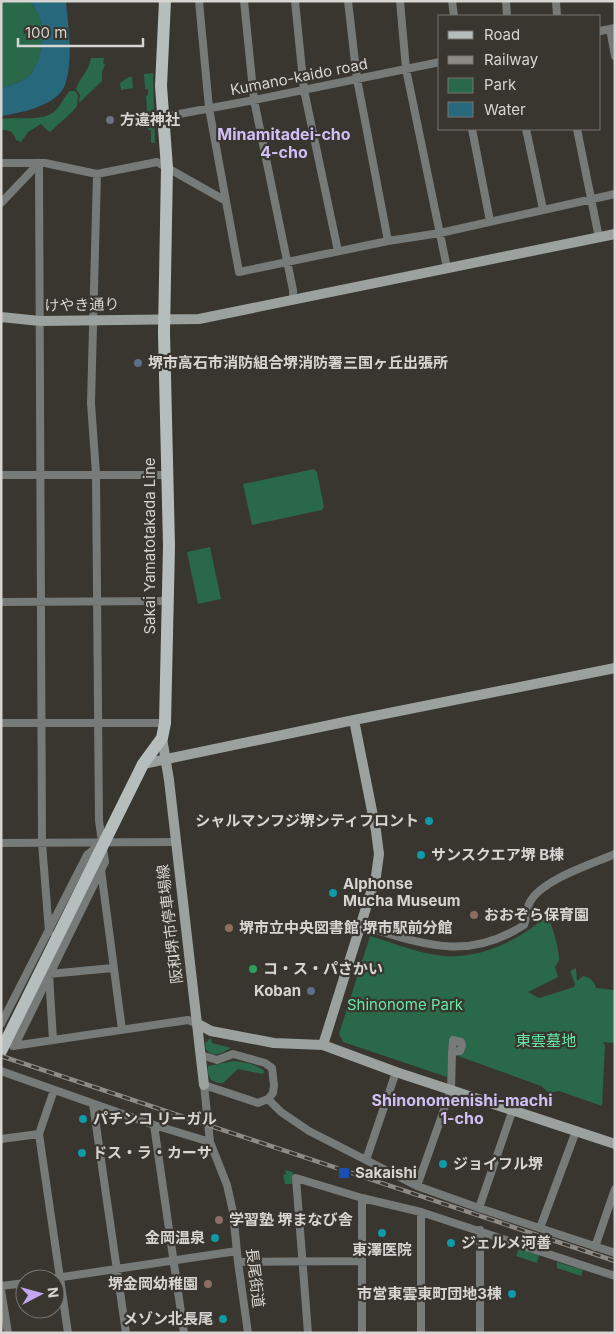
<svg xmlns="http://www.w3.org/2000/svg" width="616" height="1334" font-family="Inter,'Noto Sans JP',sans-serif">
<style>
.green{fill:#296848}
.water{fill:#28687d}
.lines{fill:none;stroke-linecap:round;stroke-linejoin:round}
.street{stroke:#767a79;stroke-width:8}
.secondary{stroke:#9aa19f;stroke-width:10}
.primary{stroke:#b5bebc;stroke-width:12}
.rail-casing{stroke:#8e8b86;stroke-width:4.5}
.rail{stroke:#39352f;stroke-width:2.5;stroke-dasharray:8;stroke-linecap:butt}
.worship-dot{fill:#6b7280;stroke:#39352f;stroke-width:2}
.service-dot{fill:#5c6f8a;stroke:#39352f;stroke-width:2}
.culture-dot{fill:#0f9aa8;stroke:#39352f;stroke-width:2}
.education-dot{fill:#8d6e63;stroke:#39352f;stroke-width:2}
.leisure-dot{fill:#2e9e5b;stroke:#39352f;stroke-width:2}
.transit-dot{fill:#1a4fb4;stroke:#39352f;stroke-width:2}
.labels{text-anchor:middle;stroke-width:4.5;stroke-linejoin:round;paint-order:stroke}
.street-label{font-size:15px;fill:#d7d5d1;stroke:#39352f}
.poi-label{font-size:15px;font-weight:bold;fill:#d7d5d1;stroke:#39352f;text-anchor:start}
.park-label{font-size:15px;fill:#65eaa8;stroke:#39352f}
.neighbourhood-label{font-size:16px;font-weight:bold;fill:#d3bff7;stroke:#39352f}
</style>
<rect width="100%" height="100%" fill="#39352f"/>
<path class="green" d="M1,1h28c19,16 16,56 1,74 -7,7 -19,10 -29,13z
M91,58h13l-1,5 2,1 -3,8v9l-22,21 -1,-1 1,-6 -4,-6c4,-12 13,-18 15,-31z
M153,73l2,70h-4v-13h-3l-2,-34 2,-1v-6h-3l-1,-15z
M129,77h3l1,11 -12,2 -1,-7z
M70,91h5l3,4 -1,11 -5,6 -22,20 -2,-1 -7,-7 -13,8 -7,10 -5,-2c-3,-8 -5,-10 -15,-10v-11c17,-3 42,4 55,-9 5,-5 8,-13 14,-19z
M314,469l3,3 7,35 -2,3 -70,15 -9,-41z
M210,547l11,52 -23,5 -11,-52z
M545,912c5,5 14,36 14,45 1,4 -2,7 -4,10l3,10 -30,15 11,6 35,-11 1,-3 -5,-13 6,-3 1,13 6,-5c8,2 11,5 13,12l19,2v51l-3,2 -9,-1 2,3 -3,61 -43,-15 -10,2 -8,-7 -83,-30 7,-6 1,-5 -5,-7 -12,-1 -2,40 -104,-35 -4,-8 31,-98c24,7 50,18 74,20 35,2 66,-12 93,-32l-2,-3z
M211,1038l1,5 19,5c-9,5 -16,10 -25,2l-1,-7z
M234,1061c10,1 24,3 31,11l-3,2 -24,-5 -15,14h-5l-7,-3 -3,-6v-8z
M285,1170l8,2 1,12h-9l-2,-9 3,-1z
M519,1248l20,7 -2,8 -21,-7z
M557,1262l26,8 -2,6 -24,-8z"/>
<path class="water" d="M29,1h37c2,27 8,58 -1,84 -8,21 -45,28 -64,31v-28c10,-3 22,-6 29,-13 15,-18 18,-58 -1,-74z"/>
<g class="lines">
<path class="street" d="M199,1l10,107 17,93
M244,1l10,99 39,190v9
M295,1l9,89 34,161
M348,1l9,78 31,162
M400,1l6,68 41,199
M452,1l2,15
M506,1l1,15
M556,1l1,15
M610,29l5,27
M600,31l15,-3
M163,117l91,-17 186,-38
M472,129l18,92
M526,129l17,80
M577,129l22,109
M1,163h44l52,11 60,-12 69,39 13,71 149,-31 52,-8 175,-39
M39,163l3,680 7,89
M1,203l38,-40
M1,475h166
M1,602l167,-1
M1,723h164
M1,843l175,-1
M101,870l21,160
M360,925c61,18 105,38 164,0 3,-7 2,-16 6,-23 11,-22 62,-38 85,-48
M1,1024l86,-169 14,-11
M53,1040l-4,-66 64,-6
M15,1045l90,-183 -6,-41 -3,-347 -5,-71 6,-229
M13,1046l175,-26 10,4
M201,1055l16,5 16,-6 32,9 7,5 2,17 -1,8 -5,6 -10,4 -54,-18 6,57 17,43 6,27 5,50 10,71
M1,1071l153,54 56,17
M54,1090l-15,44 29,199
M268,1099l13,13 28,19 108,55 62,22 136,45
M93,1104l33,229
M154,1125l30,208
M1,1139l38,-5
M366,1160l30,-88
M417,1186l34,-96 1,-38 8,-1 2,-5 -1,-4 -8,-2 -1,12
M362,1198v135
M479,1208l34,-99
M540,1228l36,-97
M480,1230v103
M595,1247l20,-58
M238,1262l124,-1
M49,1279l188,-28
M1,1286l24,-3
M1,1290l7,43
M308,1333l-12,-155 66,20 59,14 194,64
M421,1333v-121"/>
<path class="secondary" d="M1,317l39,4 159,-2 416,-85
M162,738l7,42 35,305
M143,764l211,-44 261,-52
M198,1024l13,7 63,12 49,2 73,27 219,72
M323,1045l53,-169 3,-22 -3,-23 -22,-111"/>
<path class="primary" d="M1,1051l142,-287 19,-26 3,-15 4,-177 -5,-213 3,-165 -6,-82 4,-85"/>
<defs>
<path id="rail" d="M1,1056l614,205"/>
</defs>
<use href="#rail" class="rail-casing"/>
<use href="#rail" class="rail"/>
</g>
<circle class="worship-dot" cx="110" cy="120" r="5"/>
<g class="service-dot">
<circle cx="138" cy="363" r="5"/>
<circle cx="311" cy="991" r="5"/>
</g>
<g class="culture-dot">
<circle cx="429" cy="821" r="5"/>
<circle cx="421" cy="855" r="5"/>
<circle cx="333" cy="893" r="5"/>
<circle cx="83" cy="1119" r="5"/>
<circle cx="82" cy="1153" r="5"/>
<circle cx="443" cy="1164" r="5"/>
<circle cx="382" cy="1233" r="5"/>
<circle cx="215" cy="1238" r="5"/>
<circle cx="451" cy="1243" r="5"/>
<circle cx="512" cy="1294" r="5"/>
<circle cx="223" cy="1319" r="5"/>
</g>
<g class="education-dot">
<circle cx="474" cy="915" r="5"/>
<circle cx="229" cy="928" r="5"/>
<circle cx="219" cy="1220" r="5"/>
<circle cx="208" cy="1284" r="5"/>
</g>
<circle class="leisure-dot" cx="253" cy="969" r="5"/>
<rect class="transit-dot" x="338" y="1167" width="12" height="12" rx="2.5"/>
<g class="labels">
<g class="street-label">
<text transform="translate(299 77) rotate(-11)" y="5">Kumano-kaido road</text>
<text transform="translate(82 305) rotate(-1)" y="5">けやき通り</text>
<text transform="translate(150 546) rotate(-90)" y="5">Sakai Yamatotakada Line</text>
<text transform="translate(170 924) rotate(-97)" y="5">阪和堺市停車場線</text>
<text transform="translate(255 1278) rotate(83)" y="5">長尾街道</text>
</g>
<g class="poi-label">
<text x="120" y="125">方違神社</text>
<text x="148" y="368">堺市高石市消防組合堺消防署三国ヶ丘出張所</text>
<text x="419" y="826" text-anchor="end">シャルマンフジ堺シティフロント</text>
<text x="431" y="860">サンスクエア堺 B棟</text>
<text x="343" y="889">Alphonse<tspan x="343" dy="17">Mucha Museum</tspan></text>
<text x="484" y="920">おおぞら保育園</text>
<text x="239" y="933">堺市立中央図書館 堺市駅前分館</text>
<text x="263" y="974">コ・ス・パさかい</text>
<text x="301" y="996" text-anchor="end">Koban</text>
<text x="93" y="1124">パチンコ リーガル</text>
<text x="92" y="1158">ドス・ラ・カーサ</text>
<text x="453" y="1169">ジョイフル堺</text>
<text x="355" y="1178">Sakaishi</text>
<text x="229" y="1225">学習塾 堺まなび舎</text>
<text x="205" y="1243" text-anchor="end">金岡温泉</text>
<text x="461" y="1248">ジェルメ河善</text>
<text x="382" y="1255" text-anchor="middle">東澤医院</text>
<text x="198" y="1289" text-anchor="end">堺金岡幼稚園</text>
<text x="502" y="1299" text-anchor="end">市営東雲東町団地3棟</text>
<text x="213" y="1324" text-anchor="end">メゾン北長尾</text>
</g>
<g class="park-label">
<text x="405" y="1010">Shinonome Park</text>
<text x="546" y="1046">東雲墓地</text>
</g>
<g class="neighbourhood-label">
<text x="284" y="140">Minamitadei-cho<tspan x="284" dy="18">4-cho</tspan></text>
<text x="462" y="1106">Shinonomenishi-machi<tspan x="462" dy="18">1-cho</tspan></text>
</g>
</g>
<rect width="616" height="1334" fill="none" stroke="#d7d5d1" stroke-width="5"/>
<rect x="438" y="15" width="162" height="115" fill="#39352f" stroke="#787570"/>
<rect x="448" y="31" width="25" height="8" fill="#b5bebc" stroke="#787570"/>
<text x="484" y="40" font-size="15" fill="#d7d5d1">Road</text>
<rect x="448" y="56" width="25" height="8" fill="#8e8b86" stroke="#787570"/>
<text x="484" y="65" font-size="15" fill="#d7d5d1">Railway</text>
<rect x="448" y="78" width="25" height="15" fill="#296848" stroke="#787570"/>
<text x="484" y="90" font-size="15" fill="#d7d5d1">Park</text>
<rect x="448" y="102" width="25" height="15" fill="#28687d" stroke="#787570"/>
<text x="484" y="115" font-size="15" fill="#d7d5d1">Water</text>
<g transform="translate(40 1294) rotate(84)"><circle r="24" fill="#39352f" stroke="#787570"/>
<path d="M0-4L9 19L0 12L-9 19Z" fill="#c3a7f2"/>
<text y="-8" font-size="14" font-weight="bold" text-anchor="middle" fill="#d7d5d1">N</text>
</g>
<path d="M18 38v8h125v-8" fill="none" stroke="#d7d5d1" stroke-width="2.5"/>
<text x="25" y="38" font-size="15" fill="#d7d5d1" stroke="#39352f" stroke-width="4" paint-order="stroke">100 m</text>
</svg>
